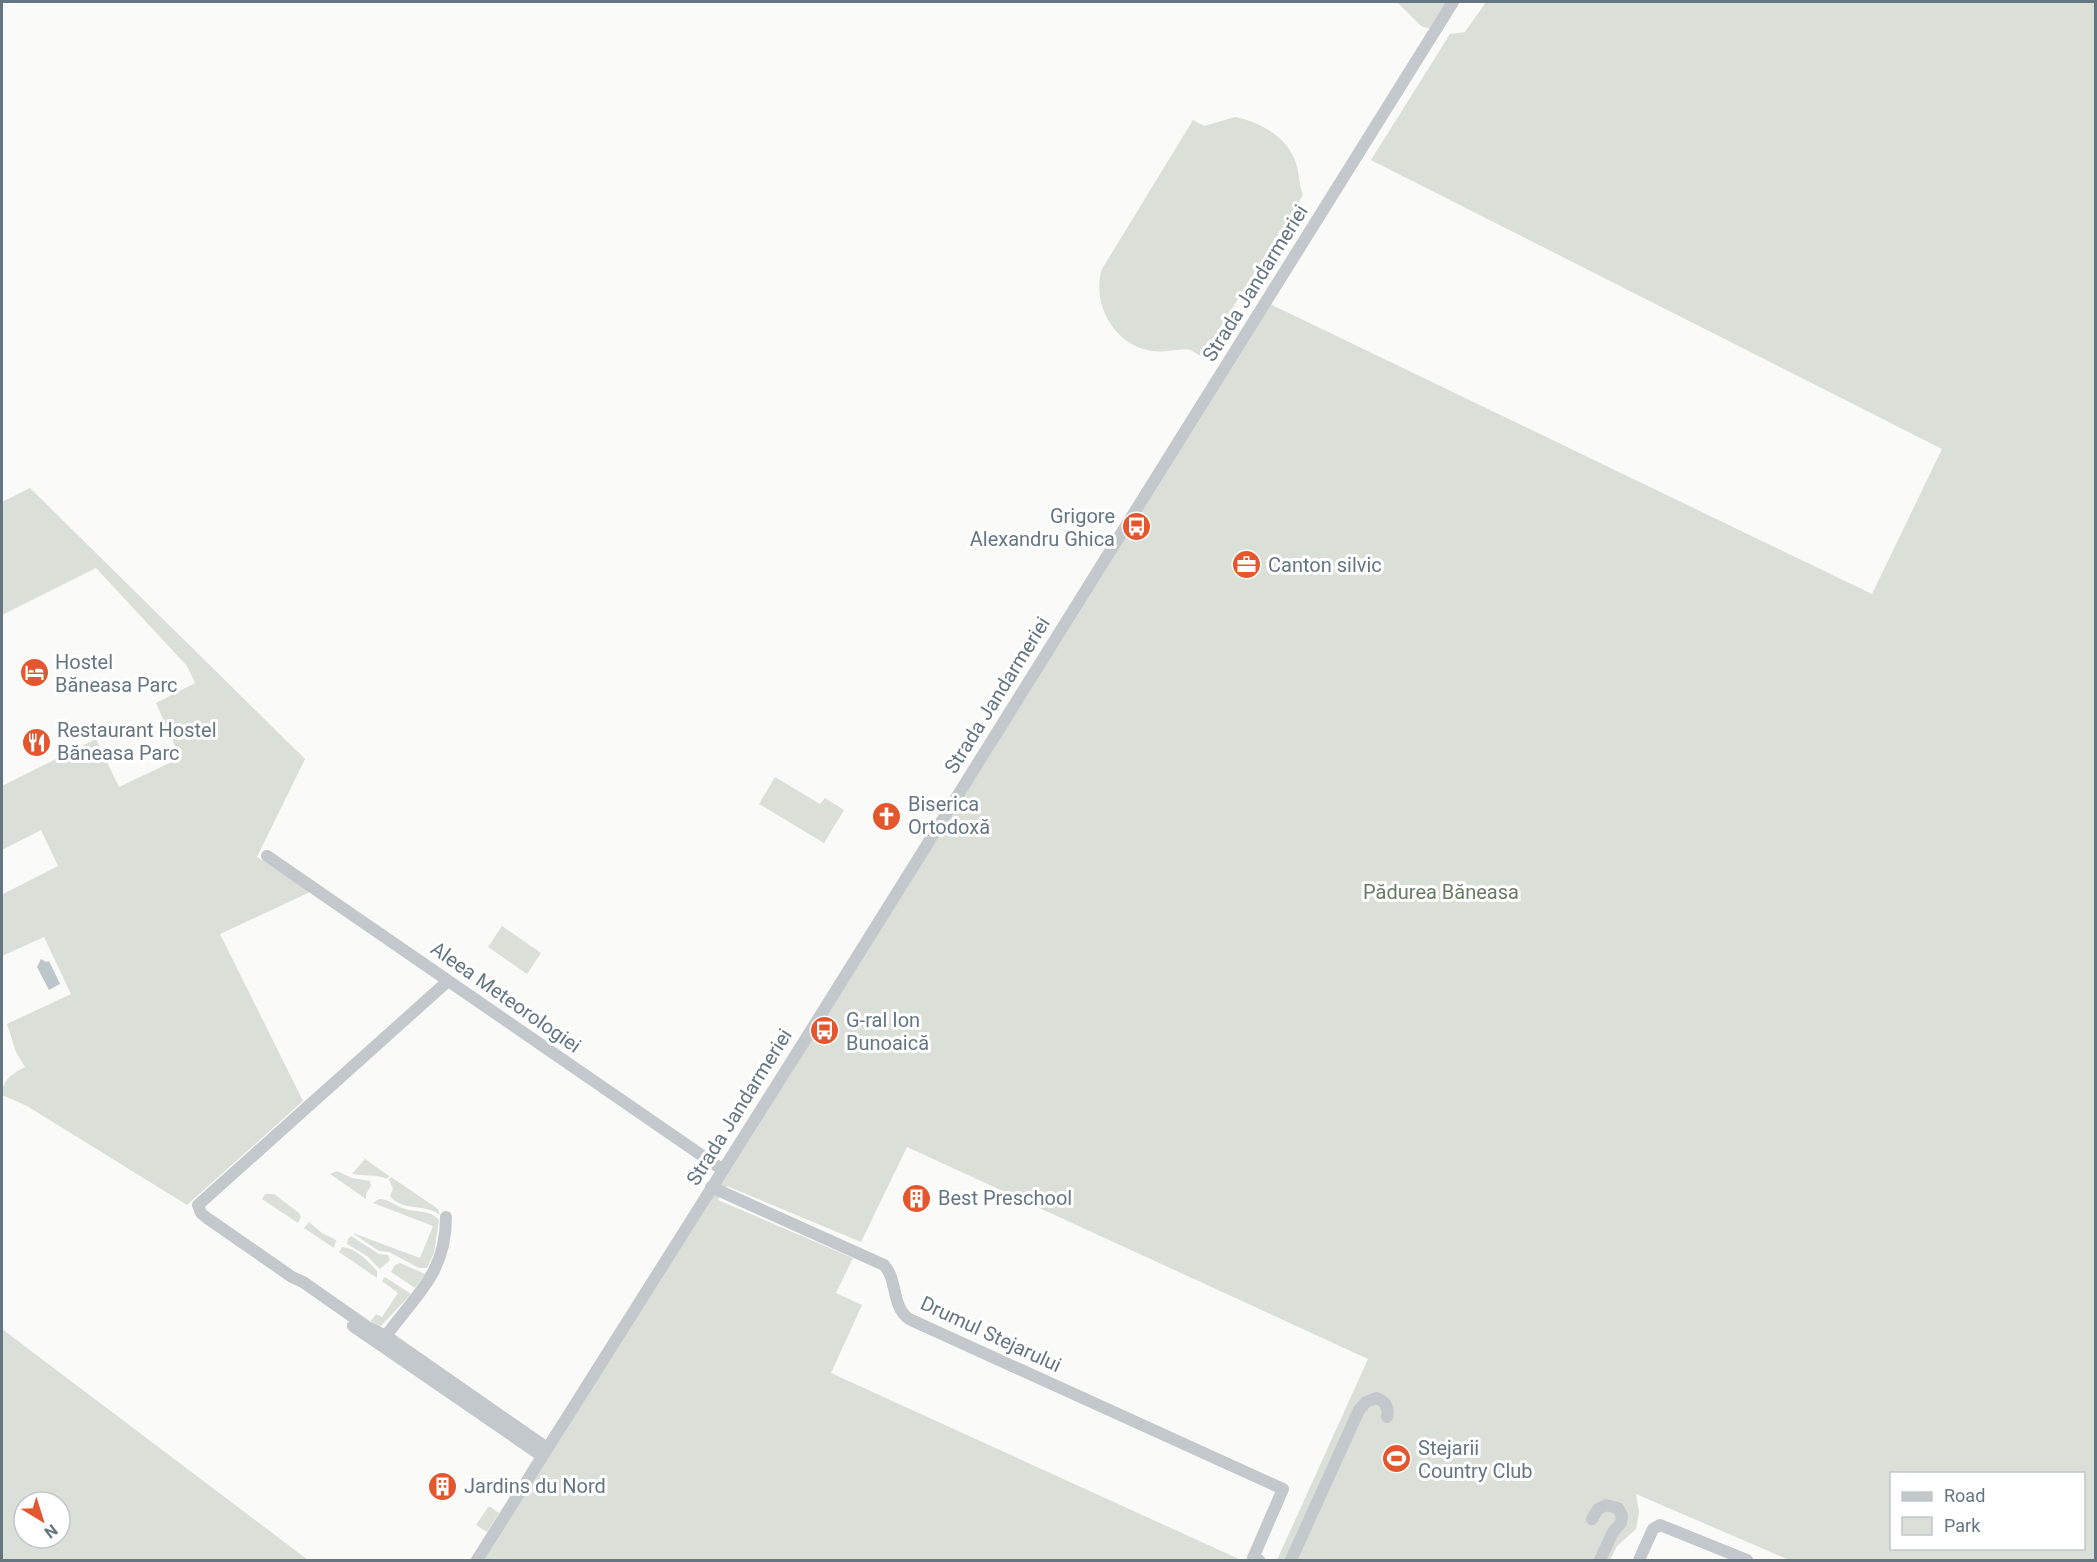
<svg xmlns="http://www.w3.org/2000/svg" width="2097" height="1562" font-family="Roboto,sans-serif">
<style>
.green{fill:#dadfd7;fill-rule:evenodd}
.water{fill:#bbc7cb}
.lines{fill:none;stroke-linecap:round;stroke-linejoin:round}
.minor{stroke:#c3c8cc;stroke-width:12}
.labels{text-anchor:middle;stroke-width:6;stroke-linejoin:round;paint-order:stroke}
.street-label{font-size:20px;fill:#657683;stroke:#fff}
.poi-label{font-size:20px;fill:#657683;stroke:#fff;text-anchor:start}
.park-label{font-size:20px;fill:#687a64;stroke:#fff}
</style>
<rect width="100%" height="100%" fill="#fafaf8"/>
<path class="green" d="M1397,2h56l-17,28 -15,-4z
M1486,2h609v1558h-306l-153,-66 3,18 -3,17 -19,17 -7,14h-333l91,-201 -461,-212 -46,95 -134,-56 -9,14 135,58 -17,35 26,12 -31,68 410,187h-764l789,-1258 606,292 70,-145 -571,-289 79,-126 15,-2zM1892,1474h192v74h-192z
M1235,117c25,5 53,20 61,46 3,11 3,21 7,32l-101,162c-4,-2 -8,-6 -12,-7 -8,-2 -27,3 -38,1 -38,-5 -61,-48 -50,-82l91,-149 11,6z
M30,488l275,271 -48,98 53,35 -90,42 83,167 -116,104 -160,-99 -25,-11c0,-15 11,-22 23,-28l-9,-15 -9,-28 64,-30 -27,-57 -42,19v-64l1,2 55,-28 -17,-36 -39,20v-64l94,-47 23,48 61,-29 -24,-55 39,-20 -8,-17 -91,-98 -94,47v-113z
M775,777l45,27 5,-6 19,12 -20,33 -65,-39z
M502,926l39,27 -14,21 -39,-27z
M365,1159l24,17 -2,3c-10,-5 -23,-3 -35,-5z
M337,1171l15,7 18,3 1,5 -5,8v5l-36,-25z
M391,1177l47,32 2,6c-14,-12 -38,-3 -50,-19l3,-7 -4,-10z
M265,1194h9l25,19 2,4 -3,6 -36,-24z
M379,1199c9,0 15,6 23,9 13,5 28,1 37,12l-5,33 -7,15h-8l-30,-16 -10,-1 -24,-16 -2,-2 67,25 13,-32 -60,-23z
M309,1222l13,11 14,7 -2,8 -30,-20z
M351,1236l28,18 9,1 2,5 -10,9 -13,-13 -20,-12 1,-5z
M342,1247c14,1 26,14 35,24v7l-38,-26z
M400,1263l25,11 -10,14 -24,-16 4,-7z
M385,1277l26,17 -31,33 -9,-6 5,-7 6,3 16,-24 -16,-12z
M2,1329l306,231h-306zM24,1502h36v36h-36z
M489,1506l10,7 -12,19 -11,-7z"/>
<path class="water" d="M41,959l5,3 3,-1 11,23 -11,6 -12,-23z"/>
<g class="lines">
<path class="minor" d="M267,856l456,314
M448,981l-250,224 3,8 6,5 85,59 11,5 63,44 20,10 161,112
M711,1187l173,78c14,15 7,41 25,54l374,170 -30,69 6,2
M353,1326l189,130
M386,1336c30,-42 60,-62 60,-119
M1592,1519l6,-10 8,-4 12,3 4,8 -1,7 -8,9 -13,28
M477,1560l328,-520 648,-1038
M1291,1560l68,-150 7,-8 10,-4c9,3 13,9 11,19
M1639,1560l14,-31 7,-4 87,35"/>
</g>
<defs>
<symbol id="bus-disc" viewBox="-11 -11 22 22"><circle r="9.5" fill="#e4572e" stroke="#fff"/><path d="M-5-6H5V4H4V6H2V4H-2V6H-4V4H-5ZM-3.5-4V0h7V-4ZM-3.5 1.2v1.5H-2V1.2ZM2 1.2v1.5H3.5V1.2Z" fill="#fff"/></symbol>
<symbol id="office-disc" viewBox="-11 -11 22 22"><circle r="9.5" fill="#e4572e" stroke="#fff"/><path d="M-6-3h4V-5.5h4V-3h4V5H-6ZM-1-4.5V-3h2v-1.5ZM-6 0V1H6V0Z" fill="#fff"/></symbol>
<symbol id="hotel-disc" viewBox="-11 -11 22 22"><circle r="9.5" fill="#e4572e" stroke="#fff"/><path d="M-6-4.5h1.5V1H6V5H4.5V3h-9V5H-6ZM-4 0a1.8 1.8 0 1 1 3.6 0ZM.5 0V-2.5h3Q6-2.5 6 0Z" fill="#fff"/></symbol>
<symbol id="restaurant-disc" viewBox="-11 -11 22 22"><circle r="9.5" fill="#e4572e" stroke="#fff"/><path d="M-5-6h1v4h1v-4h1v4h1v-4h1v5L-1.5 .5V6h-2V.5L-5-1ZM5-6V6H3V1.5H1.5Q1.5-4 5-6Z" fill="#fff"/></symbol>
<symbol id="church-disc" viewBox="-11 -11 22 22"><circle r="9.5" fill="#e4572e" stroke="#fff"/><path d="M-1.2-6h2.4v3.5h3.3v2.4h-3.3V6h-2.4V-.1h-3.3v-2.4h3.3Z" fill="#fff"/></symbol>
<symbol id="building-disc" viewBox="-11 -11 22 22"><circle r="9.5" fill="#e4572e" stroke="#fff"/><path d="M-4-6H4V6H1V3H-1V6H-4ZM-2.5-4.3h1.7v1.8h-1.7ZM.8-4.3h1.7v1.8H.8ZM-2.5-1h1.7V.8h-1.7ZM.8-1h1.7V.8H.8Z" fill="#fff"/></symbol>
<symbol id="stadium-disc" viewBox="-11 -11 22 22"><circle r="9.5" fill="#e4572e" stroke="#fff"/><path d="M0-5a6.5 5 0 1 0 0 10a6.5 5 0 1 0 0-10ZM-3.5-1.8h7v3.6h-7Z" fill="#fff"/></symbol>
</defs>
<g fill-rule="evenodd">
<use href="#bus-disc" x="1120" y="510" width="33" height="33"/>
<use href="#office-disc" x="1230" y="548" width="33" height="33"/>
<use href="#hotel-disc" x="18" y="656" width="33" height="33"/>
<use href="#restaurant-disc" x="20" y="726" width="33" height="33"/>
<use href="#church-disc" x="870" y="800" width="33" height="33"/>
<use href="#bus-disc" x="808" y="1014" width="33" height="33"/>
<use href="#building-disc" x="900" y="1182" width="33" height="33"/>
<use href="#stadium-disc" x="1380" y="1442" width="33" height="33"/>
<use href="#building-disc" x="426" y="1470" width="33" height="33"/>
</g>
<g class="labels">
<g class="street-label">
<text transform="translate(1255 283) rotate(-58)" y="7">Strada Jandarmeriei</text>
<text transform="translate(997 695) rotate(-58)" y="7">Strada Jandarmeriei</text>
<text transform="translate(506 997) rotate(35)" y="7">Aleea Meteorologiei</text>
<text transform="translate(739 1107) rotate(-58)" y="7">Strada Jandarmeriei</text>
<text transform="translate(991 1334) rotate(25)" y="7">Drumul Stejarului</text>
</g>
<g class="poi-label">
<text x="1115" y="523" text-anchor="end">Grigore<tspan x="1115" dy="23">Alexandru Ghica</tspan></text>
<text x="1268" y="572">Canton silvic</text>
<text x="55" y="669">Hostel<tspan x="55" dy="23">Băneasa Parc</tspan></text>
<text x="57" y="737">Restaurant Hostel<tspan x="57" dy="23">Băneasa Parc</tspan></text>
<text x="908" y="811">Biserica<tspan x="908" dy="23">Ortodoxă</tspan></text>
<text x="846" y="1027">G-ral Ion<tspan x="846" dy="23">Bunoaică</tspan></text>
<text x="938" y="1205">Best Preschool</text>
<text x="1418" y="1455">Stejarii<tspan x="1418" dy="23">Country Club</tspan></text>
<text x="464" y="1493">Jardins du Nord</text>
</g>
<g class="park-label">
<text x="1441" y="899">Pădurea Băneasa</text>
</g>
</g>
<rect width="2097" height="1562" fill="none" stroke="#657683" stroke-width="6"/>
<rect x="1890" y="1472" width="195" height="78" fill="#ffffff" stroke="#c1c8cd" stroke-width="1.5"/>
<rect x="1902" y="1492" width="30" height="9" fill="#c3c8cc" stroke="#c1c8cd" stroke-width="1.5"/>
<text x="1944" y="1502" font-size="18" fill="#657683">Road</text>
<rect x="1902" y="1517" width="30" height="18" fill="#dadfd7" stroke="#c1c8cd" stroke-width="1.5"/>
<text x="1944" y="1532" font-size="18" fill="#657683">Park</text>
<g transform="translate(42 1520) rotate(142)"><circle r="28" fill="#ffffff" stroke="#c1c8cd" stroke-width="1.5"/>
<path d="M0-4.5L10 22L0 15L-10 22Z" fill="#e4572e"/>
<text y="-9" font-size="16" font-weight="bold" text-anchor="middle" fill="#657683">N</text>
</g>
</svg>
